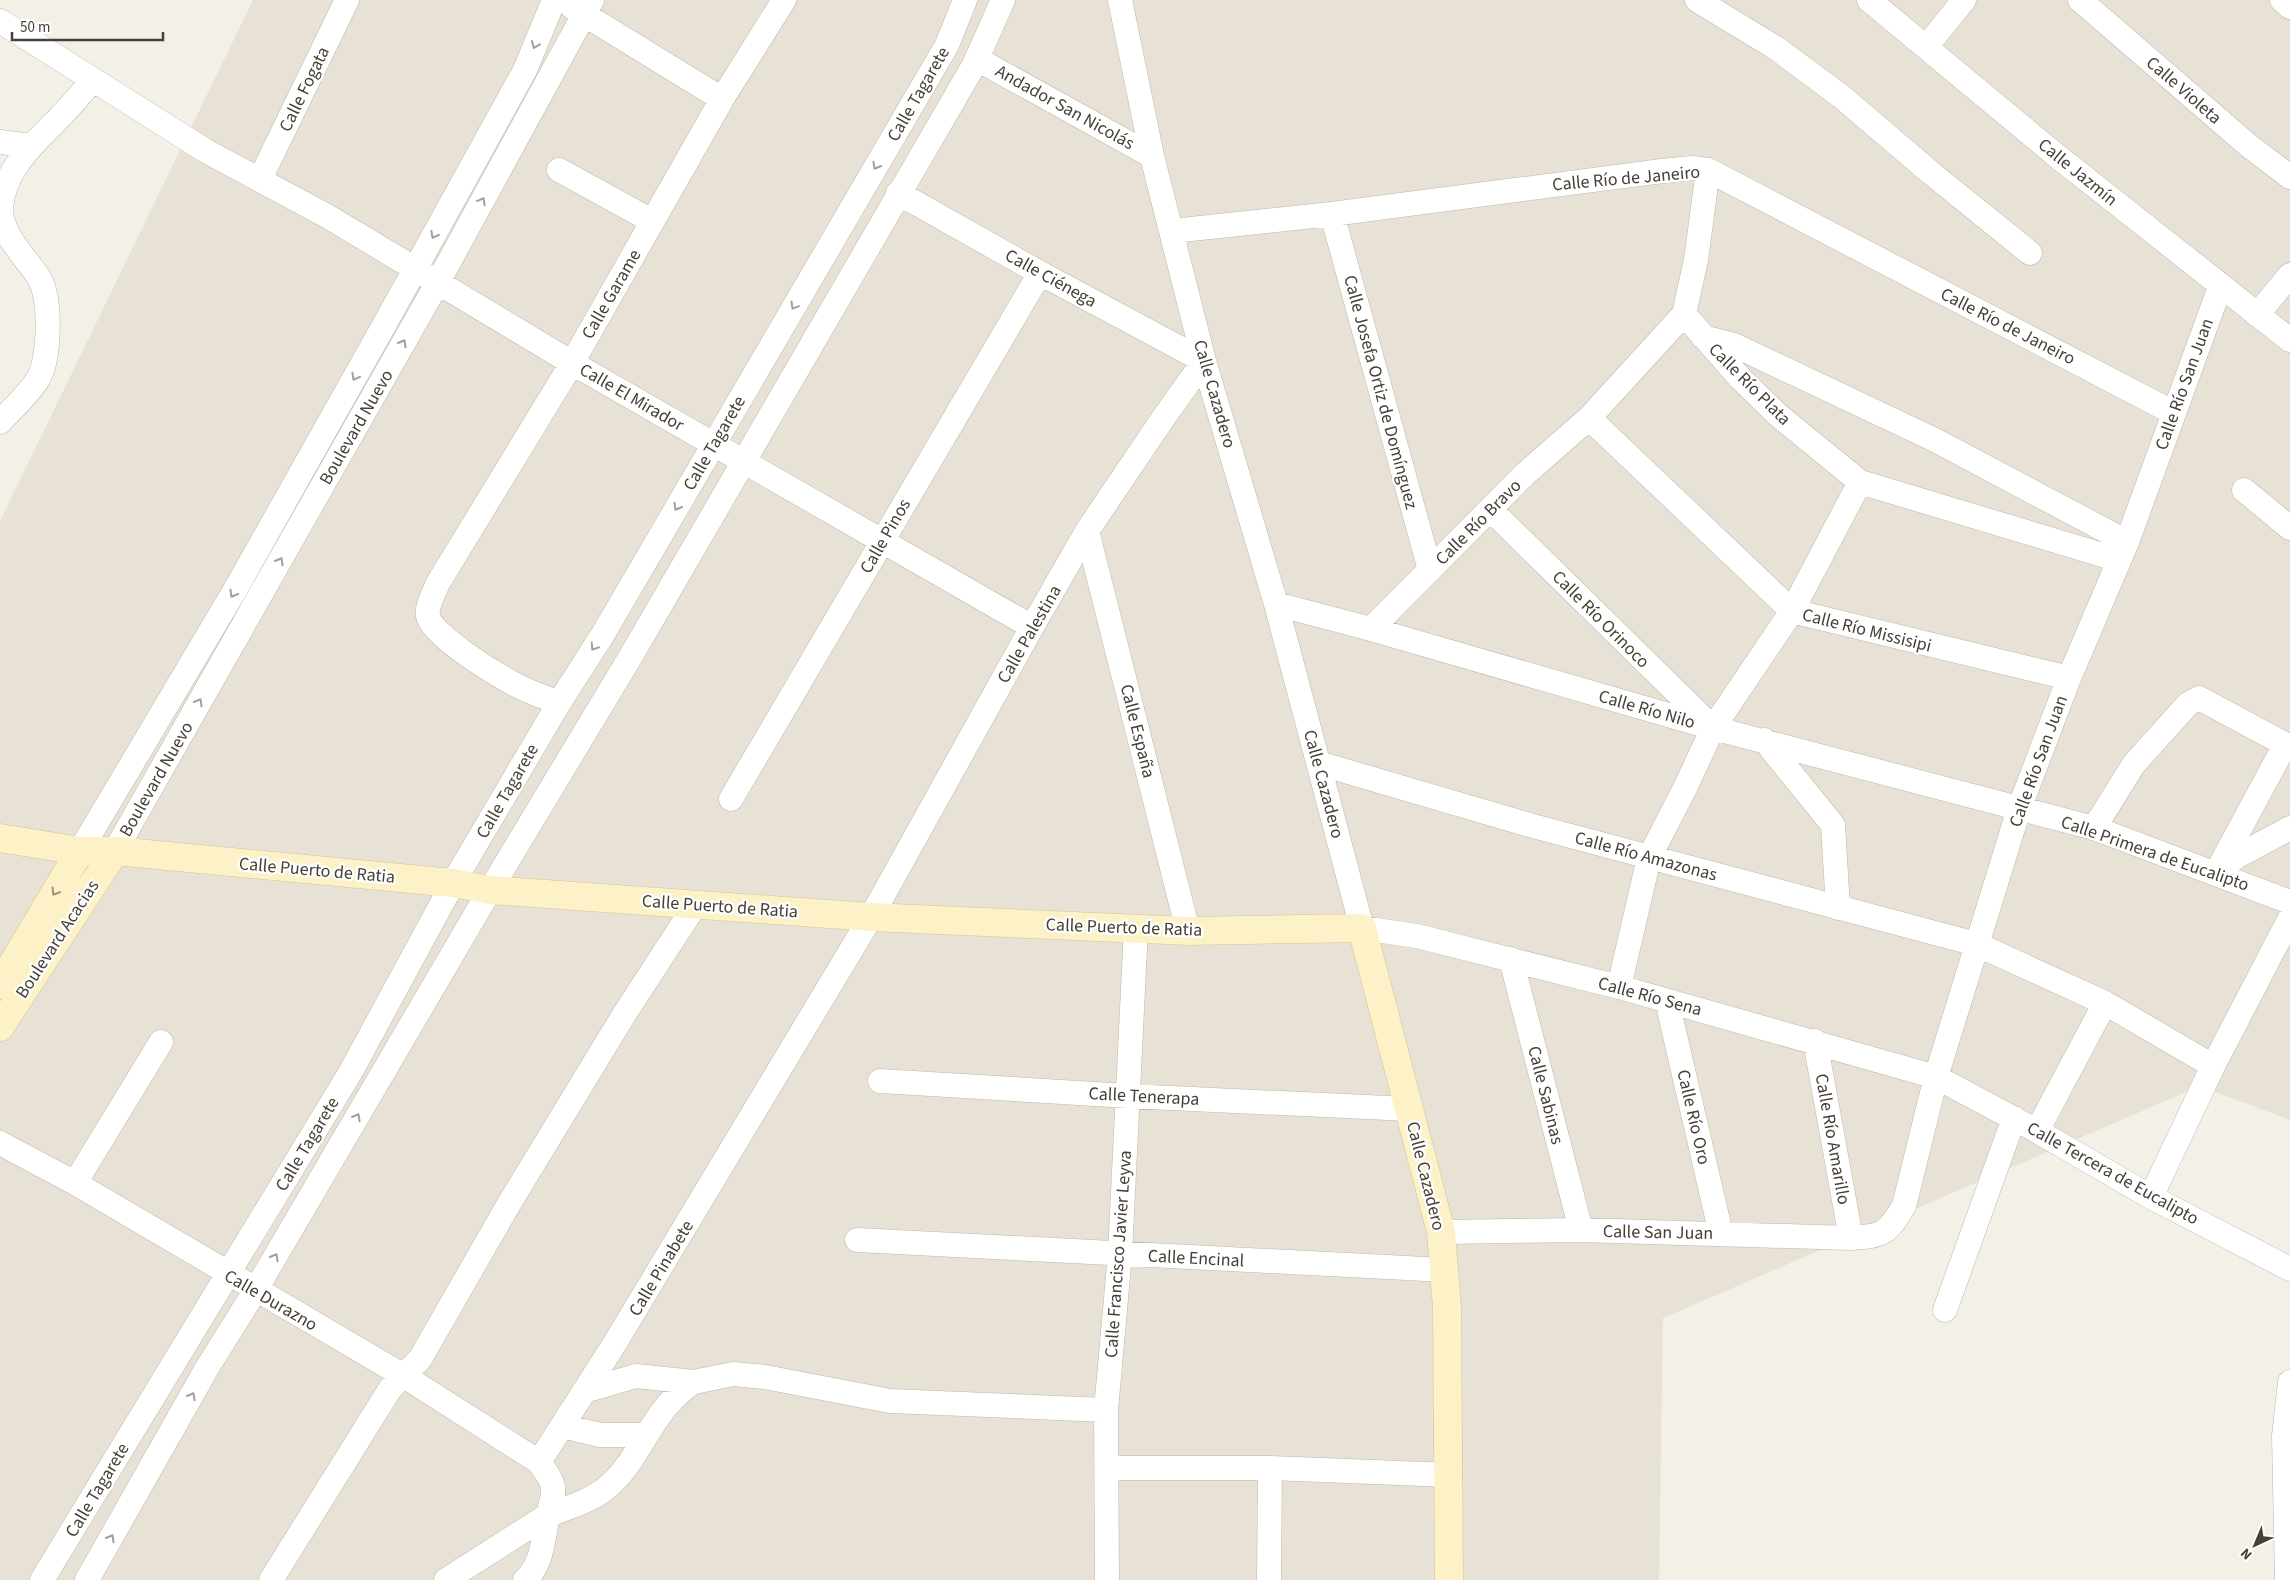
<svg xmlns="http://www.w3.org/2000/svg" width="2290" height="1580" font-family="'Source Sans 3',sans-serif">
<style>
.residential{fill:#e7e2d5}
.lines{fill:none;stroke-linecap:round;stroke-linejoin:round}
.street-casing{stroke:#beb8aa;stroke-width:25}
.secondary-casing{stroke:#d2c498;stroke-width:29}
.street{stroke:#fff;stroke-width:24}
.secondary{stroke:#fdf2c7;stroke-width:28}
.oneway{stroke:#a2a09a}
.oneway2{stroke:#989077}
.labels{text-anchor:middle;stroke-width:4.5;stroke-linejoin:round;paint-order:stroke}
.street-label{font-size:18px;fill:#464036;stroke:#fff}
</style>
<rect width="100%" height="100%" fill="#f3f0e7"/>
<path class="residential" d="M253,0h2037v1120l-90,-34 -537,232 -4,262h-1659v-1059z"/>
<g class="lines">
<defs>
<path id="street" d="M1120,0l32,156 52,205 72,243 86,324 55,8 202,51 317,90 101,54 114,66 139,72
M1697,0l79,48 66,49 89,76 99,80
M1869,0l188,156 233,184
M2080,0l168,145 42,32
M2282,0l8,7
M572,7l150,92
M0,21l206,130 121,65 245,147 460,264
M1926,47l38,-47
M977,59l175,97
M0,142l31,4
M559,170l93,51
M260,179l87,-179
M898,193l142,80 164,88
M1332,214l98,356
M1172,231l160,-17 330,-43 30,-3 16,2 466,243
M1684,314l56,64 38,37 82,67 259,78
M1684,314l12,-54 12,-90
M2257,315l33,-40
M1703,337l31,8 201,95 192,102
M1589,418l203,193 277,67
M0,422c13,-14 28,-27 38,-43 12,-20 14,-83 0,-103 -14,-20 -38,-43 -37,-69 4,-40 34,-64 59,-90 12,-12 22,-25 33,-37
M2244,490l46,38
M1490,509l220,216
M1087,531l101,400
M1276,604l95,25 342,99 381,100 196,74
M1371,629l153,-154 65,-57 95,-104
M559,703c-15,-6 -30,-11 -43,-18 -19,-10 -84,-49 -88,-69 -2,-10 6,-23 10,-33l134,-220 150,-264 62,-99
M1764,740l69,85 5,83
M1318,763l215,63 443,118 129,59 108,63
M731,799l309,-526
M2094,828l40,-64 54,-60 11,-6 91,49
M80,851l155,-261 152,-270 138,-250 29,-70
M115,851l323,-569 154,-282
M2219,871l17,-14 54,-29
M2216,873l69,-128
M1511,959l70,271
M1619,987l30,-129 36,-70 28,-60 79,-117 68,-129
M1667,1001l54,233
M1815,1041l36,197
M880,1081l248,15 281,13
M2037,1131l68,-128
M0,1143l75,40 329,193 135,86c17,24 17,24 9,53l-102,65
M75,1183l86,-141
M2151,1197l62,-131 77,-148
M1441,1232l140,-2 270,8c32,-2 36,-4 53,-32l32,-129 83,-268 50,-131 58,-136 93,-255
M857,1240l588,30
M1945,1310l69,-192
M584,1391l52,-15 58,6 39,-8 32,3 125,24 216,9
M562,1426l38,9h46
M539,1462l76,-119 256,-426 161,-290 55,-96 77,-114 40,-56
M1107,1468h163l180,7
M42,1580l308,-507 103,-190 106,-180 44,-69 344,-589 18,-45
M87,1580l120,-212 48,-77 235,-401 138,-229 346,-596 29,-65
M271,1580l119,-191 30,-30 90,-157 115,-189 71,-109
M525,1580c18,-16 18,-42 23,-65 22,-8 47,-15 64,-32 33,-32 41,-76 82,-101
M1107,1580l-1,-170 14,-156 16,-326
M1269,1580l1,-112
M2287,1580l-3,-144 6,-54"/>
<path id="secondary" d="M0,838l80,13h35l338,32 37,7 381,27 317,14 174,-3 79,304 6,76 2,272
M0,985l80,-134
M0,1027l115,-176"/>
</defs>
<use href="#street" class="street-casing"/>
<use href="#secondary" class="secondary-casing"/>
<use href="#street" class="street"/>
<use href="#secondary" class="secondary"/>
</g>
<defs><path id="oneway-chevron" d="M-2-3.5L2.5 0L-2 3.5" fill="none" stroke-width="1.6" stroke-linecap="round" stroke-linejoin="round" transform="scale(1.25)"/></defs>
<g class="oneway">
<use href="#oneway-chevron" transform="translate(535 45) rotate(113)"/>
<use href="#oneway-chevron" transform="translate(876 166) rotate(120)"/>
<use href="#oneway-chevron" transform="translate(482 201) rotate(-61)"/>
<use href="#oneway-chevron" transform="translate(434 235) rotate(119)"/>
<use href="#oneway-chevron" transform="translate(794 306) rotate(121)"/>
<use href="#oneway-chevron" transform="translate(403 343) rotate(-60)"/>
<use href="#oneway-chevron" transform="translate(355 377) rotate(119)"/>
<use href="#oneway-chevron" transform="translate(677 507) rotate(120)"/>
<use href="#oneway-chevron" transform="translate(280 561) rotate(-60)"/>
<use href="#oneway-chevron" transform="translate(233 594) rotate(120)"/>
<use href="#oneway-chevron" transform="translate(594 647) rotate(123)"/>
<use href="#oneway-chevron" transform="translate(199 702) rotate(-60)"/>
<use href="#oneway-chevron" transform="translate(357 1117) rotate(-60)"/>
<use href="#oneway-chevron" transform="translate(275 1257) rotate(-60)"/>
<use href="#oneway-chevron" transform="translate(192 1396) rotate(-60)"/>
<use href="#oneway-chevron" transform="translate(111 1538) rotate(-60)"/>
</g>
<use class="oneway2" href="#oneway-chevron" transform="translate(55 892) rotate(121)"/>
<g class="labels">
<g class="street-label">
<text transform="translate(304 89) rotate(-64)" y="6">Calle Fogata</text>
<text transform="translate(2184 90) rotate(41)" y="6">Calle Violeta</text>
<text transform="translate(918 94) rotate(-60)" y="6">Calle Tagarete</text>
<text transform="translate(1065 107) rotate(29)" y="6">Andador San Nicolás</text>
<text transform="translate(2078 172) rotate(39)" y="6">Calle Jazmín</text>
<text transform="translate(1626 178) rotate(-5)" y="6">Calle Río de Janeiro</text>
<text transform="translate(1051 278) rotate(29)" y="6">Calle Ciénega</text>
<text transform="translate(611 294) rotate(-60)" y="6">Calle Garame</text>
<text transform="translate(2008 326) rotate(27)" y="6">Calle Río de Janeiro</text>
<text transform="translate(1750 384) rotate(45)" y="6">Calle Río Plata</text>
<text transform="translate(2184 384) rotate(-70)" y="6">Calle Río San Juan</text>
<text transform="translate(1381 392) rotate(75)" y="6">Calle Josefa Ortiz de Domínguez</text>
<text transform="translate(1215 394) rotate(74)" y="6">Calle Cazadero</text>
<text transform="translate(632 397) rotate(30)" y="6">Calle El Mirador</text>
<text transform="translate(356 427) rotate(-60)" y="6">Boulevard Nuevo</text>
<text transform="translate(714 443) rotate(-60)" y="6">Calle Tagarete</text>
<text transform="translate(1478 522) rotate(-45)" y="6">Calle Río Bravo</text>
<text transform="translate(885 536) rotate(-60)" y="6">Calle Pinos</text>
<text transform="translate(1601 619) rotate(45)" y="6">Calle Río Orinoco</text>
<text transform="translate(1867 630) rotate(14)" y="6">Calle Río Missisipi</text>
<text transform="translate(1029 634) rotate(-60)" y="6">Calle Palestina</text>
<text transform="translate(1647 709) rotate(16)" y="6">Calle Río Nilo</text>
<text transform="translate(1138 731) rotate(76)" y="6">Calle España</text>
<text transform="translate(2038 761) rotate(-70)" y="6">Calle Río San Juan</text>
<text transform="translate(156 779) rotate(-60)" y="6">Boulevard Nuevo</text>
<text transform="translate(1324 784) rotate(75)" y="6">Calle Cazadero</text>
<text transform="translate(507 791) rotate(-60)" y="6">Calle Tagarete</text>
<text transform="translate(2155 853) rotate(19)" y="6">Calle Primera de Eucalipto</text>
<text transform="translate(1646 856) rotate(15)" y="6">Calle Río Amazonas</text>
<text transform="translate(317 870) rotate(5)" y="6">Calle Puerto de Ratia</text>
<text transform="translate(720 906) rotate(4)" y="6">Calle Puerto de Ratia</text>
<text transform="translate(1124 927) rotate(2)" y="6">Calle Puerto de Ratia</text>
<text transform="translate(57 939) rotate(-57)" y="6">Boulevard Acacias</text>
<text transform="translate(1650 996) rotate(15)" y="6">Calle Río Sena</text>
<text transform="translate(1546 1095) rotate(76)" y="6">Calle Sabinas</text>
<text transform="translate(1144 1096) rotate(3)" y="6">Calle Tenerapa</text>
<text transform="translate(1694 1117) rotate(77)" y="6">Calle Río Oro</text>
<text transform="translate(1833 1139) rotate(80)" y="6">Calle Río Amarillo</text>
<text transform="translate(307 1144) rotate(-59)" y="6">Calle Tagarete</text>
<text transform="translate(2113 1173) rotate(29)" y="6">Calle Tercera de Eucalipto</text>
<text transform="translate(1426 1176) rotate(76)" y="6">Calle Cazadero</text>
<text transform="translate(1658 1232) rotate(1)" y="6">Calle San Juan</text>
<text transform="translate(1118 1254) rotate(-86)" y="6">Calle Francisco Javier Leyva</text>
<text transform="translate(1196 1258) rotate(3)" y="6">Calle Encinal</text>
<text transform="translate(661 1268) rotate(-59)" y="6">Calle Pinabete</text>
<text transform="translate(271 1300) rotate(30)" y="6">Calle Durazno</text>
<text transform="translate(97 1490) rotate(-59)" y="6">Calle Tagarete</text>
</g>
</g>
<g transform="translate(2255 1545) rotate(224)" stroke="#ffffff" stroke-width="4" paint-order="stroke">
<path d="M0-4L9 19L0 12L-9 19Z" fill="#464036"/>
<text y="-8" font-size="14" font-weight="bold" text-anchor="middle" fill="#464036">N</text>
</g>
<path d="M12 32v8h151v-8" fill="none" stroke="#464036" stroke-width="2.5"/>
<text x="20" y="32" font-size="15" fill="#464036" stroke="#ffffff" stroke-width="4" paint-order="stroke">50 m</text>
</svg>
